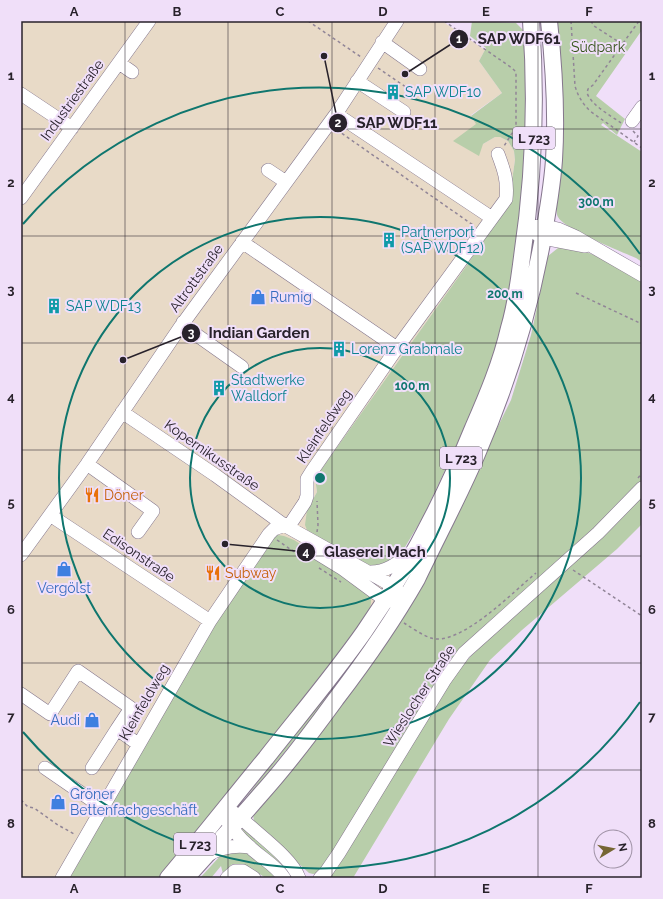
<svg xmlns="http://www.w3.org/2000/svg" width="663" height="899" font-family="Raleway,sans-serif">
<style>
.commercial{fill:#e8dac7}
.green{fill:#b8ceaa}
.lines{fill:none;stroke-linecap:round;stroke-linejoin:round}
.minor-casing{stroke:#85778d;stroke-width:14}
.major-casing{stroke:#85778d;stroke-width:18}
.path{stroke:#918597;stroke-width:1.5;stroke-dasharray:3 3;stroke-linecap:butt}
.minor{stroke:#fff;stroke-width:13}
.major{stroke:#fff;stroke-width:16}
.grid{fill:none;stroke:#28222b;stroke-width:1;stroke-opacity:0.55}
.ring{fill:none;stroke:#0f766e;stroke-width:2}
.labels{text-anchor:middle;stroke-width:4;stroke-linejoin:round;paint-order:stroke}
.shield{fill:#f0dff9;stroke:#645b69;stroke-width:1}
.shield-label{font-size:13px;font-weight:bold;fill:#28222b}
.park-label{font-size:14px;fill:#335317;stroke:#f0dff9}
.culture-label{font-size:14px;fill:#0d838f;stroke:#f0dff9;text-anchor:start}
.street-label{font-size:14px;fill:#28222b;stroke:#f0dff9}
.shop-label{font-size:14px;fill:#366cbe;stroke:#f0dff9;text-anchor:start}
.food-label{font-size:14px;fill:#c56008;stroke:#f0dff9;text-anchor:start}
.centre{fill:#0f766e;stroke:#f0dff9;stroke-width:2}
.ring-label{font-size:12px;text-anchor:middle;font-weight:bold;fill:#0f766e;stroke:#f0dff9;stroke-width:4;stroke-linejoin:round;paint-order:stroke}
.leader{fill:none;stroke:#28222b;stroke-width:1.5}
.callout-dot{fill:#28222b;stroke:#f0dff9;stroke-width:1.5}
.mark-label{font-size:12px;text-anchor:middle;font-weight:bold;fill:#fff}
.callout-label{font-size:15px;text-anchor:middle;font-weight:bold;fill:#28222b;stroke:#f0dff9;stroke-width:4;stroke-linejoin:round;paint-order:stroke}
.neatline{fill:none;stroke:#28222b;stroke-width:1.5}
.grid-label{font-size:13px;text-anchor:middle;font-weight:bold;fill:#28222b}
</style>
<rect width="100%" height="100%" fill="#f0dff9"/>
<path class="commercial" d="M21,21h421l43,29 -6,11 23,32 -31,22 6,9 -23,17 29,3 12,-7h5l8,4 6,10 1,9 -6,41 -8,13 -34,51 -152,213 2,14 -5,9 115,73 -32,54 -25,-16 2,-7 -303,273h-48z"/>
<path class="green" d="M472,21l44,2 8,8 2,10 2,138 -20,134 -11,35 -35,86 -39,83 -24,40 -7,6 -23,5 -62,-38 -2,-5 2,-15 10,-18 -2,-14 152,-213 42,-64 6,-41 -1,-9 -6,-10 -8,-4h-5l-12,7 -4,12 -26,-15 23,-17 -5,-8 31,-23 -23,-32 7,-13 -16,-12z
M556,21h86v9l-46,66 29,23 -8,16 -14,-12 -2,2 41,27v110l-6,-4c-14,-6 -72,-29 -78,-41 -2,-3 -1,-9 -2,-12z
M567,247c27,4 51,21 75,34v199l-42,44 -129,117 -119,182 -34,50 -5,1 -4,-1 -55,-50 -1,-10 2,1 4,-6 192,-287 60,-121 20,-65 17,-79 10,-8z
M642,495v29l-25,25 -95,81 -32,30 -41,59 -96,159h-24l125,-203 25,-28z
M278,535l6,1 10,4 58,38 19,18c2,22 -17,42 -28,59l-182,223h-92l142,-250 64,-92z
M385,615l-73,103 -67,83 -1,-1 62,-80z
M243,828l42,36 6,12 -9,-11 -37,-30 -4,-6z
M245,851l35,27h-14l-18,-11 -14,-3 -3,1 -8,9 -2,-8 -10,12h-11l21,-23 4,-2z"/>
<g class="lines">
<defs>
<path id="minor" d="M382,42l38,27
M119,63l13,9
M357,81l47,31
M21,94l51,34
M336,114l156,104
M632,121l10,-14
M268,170l18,12
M21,198l128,-177
M527,227l18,-1 13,3 18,8 66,38
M535,233l8,5 42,8
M242,242l155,106
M183,322l8,9 51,36
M122,412l93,63 69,50 109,61 13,13
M87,464l66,47 -15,21
M50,515l160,106
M312,550l31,19 42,31 10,2
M21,555l66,-91 94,-138 155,-212 61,-93
M371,572c16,0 28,-10 40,-19
M21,694l29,20 28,-43 53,37 -14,21 21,15
M45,768l58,40
M92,768l25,-39
M223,810l11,3 6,4c16,16 52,41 59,61
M222,811c8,19 25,35 41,47 8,6 16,12 21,20
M208,855c13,-8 27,-10 42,-8
M62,878l148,-257 59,-87 5,-5 17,-6 14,-21 2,-6v-17l5,-8 85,-123 109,-149c2,-18 -2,-29 -8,-45
M227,878l8,-7h8l11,7
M320,878l6,-6 13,-19 105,-172 20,-28 134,-120 44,-45"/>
<path id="major" d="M168,878c33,-39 65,-80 98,-120 33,-42 67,-82 98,-126 44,-63 80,-133 109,-204 14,-32 28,-65 36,-100 7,-23 10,-47 13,-71 12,-80 15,-155 9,-236
M186,878c25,-28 50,-55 75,-84 27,-30 51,-62 75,-95 29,-38 57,-78 81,-120 20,-42 42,-83 60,-125 30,-69 51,-137 65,-211 5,-27 10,-55 12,-83 3,-47 0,-93 -5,-139"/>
</defs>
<use href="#minor" class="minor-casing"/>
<use href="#major" class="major-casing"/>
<path class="path" d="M308,21l53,36
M444,21l68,47 4,4v55l-12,19
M571,21l4,65c3,10 7,17 15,25l52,37
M591,21l3,5 28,18
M378,68l38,26
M621,123c-11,-8 -29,-17 -34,-30l1,-4 5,-4 46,-64
M337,130l136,95
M633,131l5,5 -4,6
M576,293l66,31
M638,478l4,-5
M317,532l1,-7 -1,-24
M277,540l29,20
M319,568l22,14
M573,570l69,46
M404,623c8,5 18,12 27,15 29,9 83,-47 105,-65
M21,800l7,7 6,1 24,17 18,10"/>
<use href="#minor" class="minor"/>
<use href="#major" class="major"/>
</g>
<path class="grid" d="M125,21v857M228,21v857M332,21v857M435,21v857M538,21v857M21,129h621M21,236h621M21,343h621M21,450h621M21,556h621M21,663h621M21,770h621"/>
<g class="ring">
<circle cx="320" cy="478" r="130"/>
<circle cx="320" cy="478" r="261"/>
<path d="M640 702A391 391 0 0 1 23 732M23 224A391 391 0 0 1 640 254"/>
</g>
<defs>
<symbol id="building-bare" viewBox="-9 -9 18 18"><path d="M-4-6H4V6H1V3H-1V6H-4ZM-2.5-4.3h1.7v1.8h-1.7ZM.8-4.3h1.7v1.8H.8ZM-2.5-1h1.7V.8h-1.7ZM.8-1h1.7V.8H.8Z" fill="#0f9aa8" stroke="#f0dff9" stroke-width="2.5" paint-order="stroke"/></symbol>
<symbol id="shop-bare" viewBox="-9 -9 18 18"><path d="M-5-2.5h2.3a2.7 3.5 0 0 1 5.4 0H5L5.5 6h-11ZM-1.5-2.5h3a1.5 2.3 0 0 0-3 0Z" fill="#3f7fe0" stroke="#f0dff9" stroke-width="2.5" paint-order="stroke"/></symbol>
<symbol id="restaurant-bare" viewBox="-9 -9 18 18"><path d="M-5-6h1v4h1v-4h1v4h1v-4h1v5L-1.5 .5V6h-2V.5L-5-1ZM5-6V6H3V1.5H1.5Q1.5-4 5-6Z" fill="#e8710a" stroke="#f0dff9" stroke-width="2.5" paint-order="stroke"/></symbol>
</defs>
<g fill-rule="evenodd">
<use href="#building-bare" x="382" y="81" width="22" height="22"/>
<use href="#building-bare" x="378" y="229" width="22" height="22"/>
<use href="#shop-bare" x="247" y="286" width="22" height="22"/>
<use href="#building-bare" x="43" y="295" width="22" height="22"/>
<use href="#building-bare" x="328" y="338" width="22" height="22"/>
<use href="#building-bare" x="208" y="377" width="22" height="22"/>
<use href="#restaurant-bare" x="81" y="484" width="22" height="22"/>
<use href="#shop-bare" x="53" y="558" width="22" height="22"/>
<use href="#restaurant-bare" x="202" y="562" width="22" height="22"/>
<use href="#shop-bare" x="81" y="709" width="22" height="22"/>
<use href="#shop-bare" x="47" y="791" width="22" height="22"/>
</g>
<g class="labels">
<g class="shield">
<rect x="513" y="127" width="42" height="22" rx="3"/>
<rect x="440" y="447" width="42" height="22" rx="3"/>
<rect x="174" y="833" width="42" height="22" rx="3"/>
</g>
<g class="shield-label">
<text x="534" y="143">L 723</text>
<text x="461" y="463">L 723</text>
<text x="195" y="849">L 723</text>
</g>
<g class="park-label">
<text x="598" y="52">Südpark</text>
</g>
<g class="culture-label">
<text x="405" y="97">SAP WDF10</text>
<text x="401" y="237">Partnerport<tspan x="401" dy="16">(SAP WDF12)</tspan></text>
<text x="66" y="311">SAP WDF13</text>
<text x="351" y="354">Lorenz Grabmale</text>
<text x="231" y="385">Stadtwerke<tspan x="231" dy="16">Walldorf</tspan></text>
</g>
<g class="street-label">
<text transform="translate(72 100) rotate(-54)" y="5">Industriestraße</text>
<text transform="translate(196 278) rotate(-54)" y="5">Altrottstraße</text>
<text transform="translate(324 426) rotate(-56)" y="5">Kleinfeldweg</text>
<text transform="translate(212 455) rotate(35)" y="5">Kopernikusstraße</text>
<text transform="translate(139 555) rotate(34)" y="5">Edisonstraße</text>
<text transform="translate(419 696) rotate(-57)" y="5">Wieslocher Straße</text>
<text transform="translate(144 702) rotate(-60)" y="5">Kleinfeldweg</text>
</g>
<g class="shop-label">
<text x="270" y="302">Rumig</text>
<text x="64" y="593" text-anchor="middle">Vergölst</text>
<text x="80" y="725" text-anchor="end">Audi</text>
<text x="70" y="799">Gröner<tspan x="70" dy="16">Bettenfachgeschäft</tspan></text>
</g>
<g class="food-label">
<text x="104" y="500">Döner</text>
<text x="225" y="578">Subway</text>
</g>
</g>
<circle cx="320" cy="478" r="6" class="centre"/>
<g class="ring-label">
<text x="596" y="206">300 m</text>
<text x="505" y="298">200 m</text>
<text x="412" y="390">100 m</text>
</g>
<path class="leader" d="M405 74L459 39M324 56L338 123M123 360L191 333M225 544L306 552"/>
<g class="callout-dot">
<circle cx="405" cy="74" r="4"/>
<circle cx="324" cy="56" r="4"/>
<circle cx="123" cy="360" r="4"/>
<circle cx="225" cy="544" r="4"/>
<circle cx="459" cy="39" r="10"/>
<circle cx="338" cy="123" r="10"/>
<circle cx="191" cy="333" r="10"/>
<circle cx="306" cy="552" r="10"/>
</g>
<g class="mark-label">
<text x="459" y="43">1</text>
<text x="338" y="127">2</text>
<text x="191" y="337">3</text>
<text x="306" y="556">4</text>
</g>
<g class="callout-label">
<text x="519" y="44">SAP WDF61</text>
<text x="397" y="128">SAP WDF11</text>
<text x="259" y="338">Indian Garden</text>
<text x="375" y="557">Glaserei Mach</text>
</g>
<rect width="663" height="899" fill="none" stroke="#f0dff9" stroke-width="44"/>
<g transform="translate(613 849) rotate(80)"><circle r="19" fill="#f0dff9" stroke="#a093a7"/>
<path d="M0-3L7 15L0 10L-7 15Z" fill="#766634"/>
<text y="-6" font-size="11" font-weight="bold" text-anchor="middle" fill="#28222b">N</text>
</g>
<rect x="22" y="22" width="619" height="855" class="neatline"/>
<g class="grid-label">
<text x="74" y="16">A</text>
<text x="177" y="16">B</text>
<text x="280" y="16">C</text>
<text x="383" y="16">D</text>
<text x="486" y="16">E</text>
<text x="589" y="16">F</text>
<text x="11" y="80">1</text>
<text x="652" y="80">1</text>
<text x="11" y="187">2</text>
<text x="652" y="187">2</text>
<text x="11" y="294">3</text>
<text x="652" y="294">3</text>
<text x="11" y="401">4</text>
<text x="652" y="401">4</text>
<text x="11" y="507">5</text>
<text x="652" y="507">5</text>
<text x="11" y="614">6</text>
<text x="652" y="614">6</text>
<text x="11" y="721">7</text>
<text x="652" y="721">7</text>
<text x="11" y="828">8</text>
<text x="652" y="828">8</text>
<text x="74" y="893">A</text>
<text x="177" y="893">B</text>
<text x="280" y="893">C</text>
<text x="383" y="893">D</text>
<text x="486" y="893">E</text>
<text x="589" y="893">F</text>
</g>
</svg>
